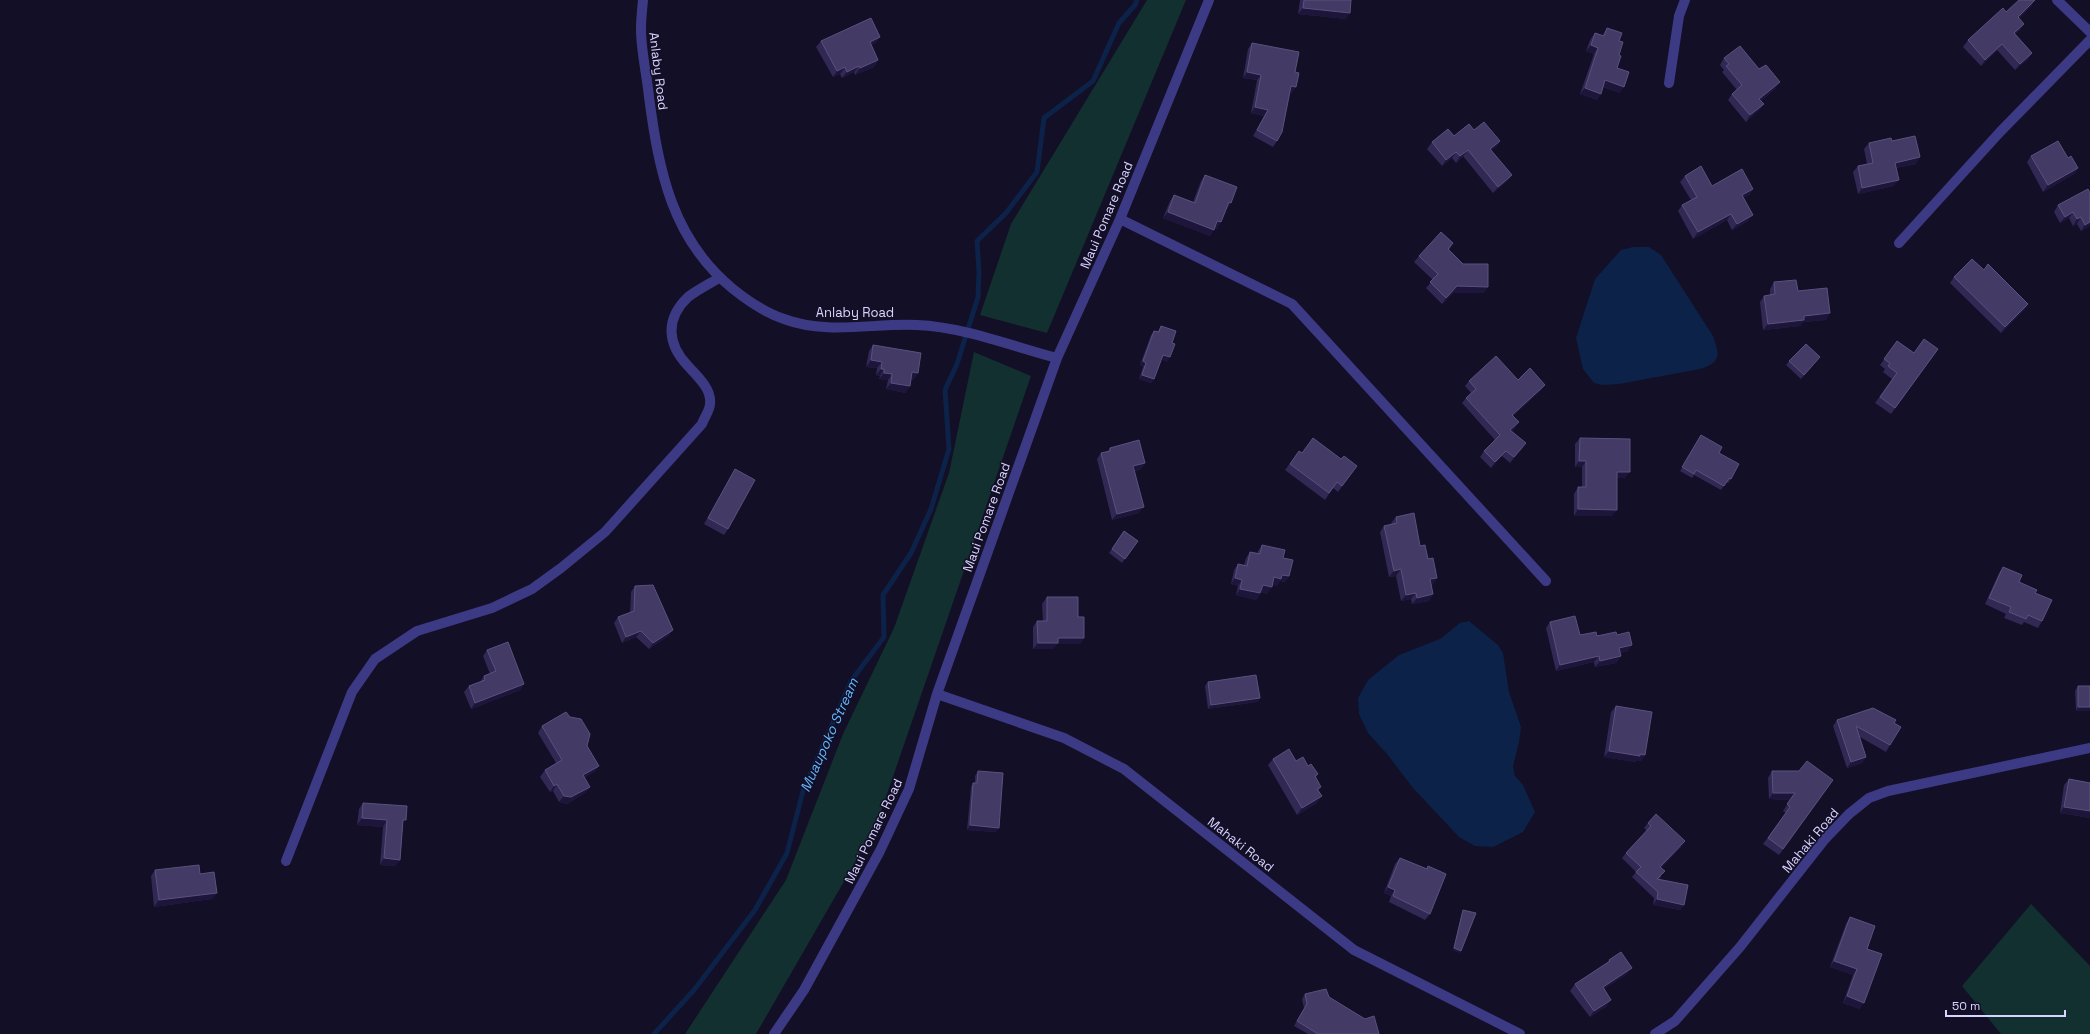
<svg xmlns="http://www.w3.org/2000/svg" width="2090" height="1034" font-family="'Space Grotesk',sans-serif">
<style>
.green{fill:#12302f}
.water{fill:#0c2248}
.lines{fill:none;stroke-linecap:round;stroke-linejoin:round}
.stream{stroke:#0c2248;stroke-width:5}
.minor{stroke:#3d3a85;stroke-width:10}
.wall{fill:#312854}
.shaded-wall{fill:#1d163a}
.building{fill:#433a66;stroke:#5a527e}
.labels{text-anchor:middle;stroke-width:3;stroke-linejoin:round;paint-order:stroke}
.street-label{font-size:13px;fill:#d9d4ff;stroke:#130f26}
.water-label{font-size:14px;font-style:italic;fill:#62b6ff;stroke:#130f26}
</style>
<rect width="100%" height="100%" fill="#130f26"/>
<path class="green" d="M1147,0h39l-139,333 -67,-18 31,-91z
M974,352l57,24 -155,450 -120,208h-71l101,-154 57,-146 51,-106 55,-155z
M2031,904l59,62v68h-89l-39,-48z"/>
<path class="water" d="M1633,247h16l12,8 52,81c7,20 8,26 -13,33l-81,15 -17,1 -8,-2 -11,-14 -7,-31 19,-59 26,-29z
M1469,621l29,24 5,8 6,39 12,35 -2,15 -6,24 2,10 8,9 12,27 -12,20 -30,15 -18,-1 -16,-9 -46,-49 -26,-34 -19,-21 -9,-19 -1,-16 10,-18 31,-25 41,-16 20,-16z"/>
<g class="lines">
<path class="stream" d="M654,1034l40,-44 61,-80 32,-57 16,-62 48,-110 33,-44 -1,-42 28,-42 20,-44 18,-60 -4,-59 12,-26 21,-67 1,-25 -2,-31 29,-28 31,-41 7,-54 49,-37 26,-58 16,-18 2,-5"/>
<path class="minor" d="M643,0c-1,10 -2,20 -2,29 0,23 6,46 8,68 10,75 23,142 84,192 15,12 33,24 51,30 43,16 88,4 133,6 47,2 94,21 140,33
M2057,0l33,32
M1669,83l10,-67 6,-16
M1120,219l172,85 254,277
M1899,243l101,-111 90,-92
M937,694l127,44 60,31 230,181 166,84
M286,861l66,-169 23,-33 42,-28 75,-23 40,-19 29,-21 44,-36 97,-108c2,-6 8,-14 8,-20 2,-15 -13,-28 -22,-38 -21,-22 -23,-47 0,-69 9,-7 21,-13 31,-19
M774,1034l30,-44 76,-139 29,-62 28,-95 120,-336 63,-139 89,-219
M1655,1034l20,-13 65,-74 85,-108 24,-25 20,-16 19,-7 202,-43"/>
</g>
<path class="wall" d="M1300,0h51l-5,19 -48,-5z
M2032,5l-13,13 1,12 -5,4 17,19 -4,6 -13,11 -18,-20 -16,16 -18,-19 5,-7 38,-28z
M1607,28l12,13v14l-2,13 3,25 -17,-6 -6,13 -17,-6 14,-40 -8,-3 4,-11 5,-7 7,3z
M880,37l-5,6 -4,2 7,15 -4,7 -19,8 -1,-3 -12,6 -2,-4 -7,3 -17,-30 5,-6z
M1252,43l43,29 -3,21 -2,-1 -13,49 -4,6 -20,-11 11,-20 -13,-3 6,-33 -14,-2 5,-29z
M1724,58l52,30 -15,13 3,3 -5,6 -13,12 -18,-22 4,-6 5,-4 -15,-18 2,-2 -4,-5z
M1474,130l26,11 -4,6 -5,3 21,25 -5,6 -14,12 -30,-37 -7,7 -4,-5 -10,8 -15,-17 5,-7z
M1869,143l47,21 -20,4 -2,18 -36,8 -5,-22 5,-6 9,-2 -3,-15z
M2031,156l37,2 10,10 -4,6 -31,18 -16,-30z
M1205,175l26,28 -4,6h-1l-9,20 -2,-1 -5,8 -47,-18 7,-17 4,-6 19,7 8,-21z
M1685,176l27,10 41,3 -4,6 -6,3 5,23 -16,9 -5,-10 -34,19 -15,-28 4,-6 9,-5 -11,-18z
M2090,193v33l-9,5 -4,-7 -4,2 -4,-8 -9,5 -6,-11 4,-7z
M1453,243l-4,7 35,43h-31l-11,11 -16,-16 7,-8 -19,-18 5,-6z
M1984,270l44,34 -4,6 -23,23 -51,-50 4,-6z
M1774,282l24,9 28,29 -23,2 -3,4 -37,4 -3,-28 4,-6 6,-1v-6z
M1161,326l11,17 -5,19 -6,-3 -7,20 -3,4 -12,-4 4,-12 -3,-2 11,-30 3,-4 3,1z
M1897,341l17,12 24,-4 -47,65 -16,-11 17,-24 -9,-7 2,-3 -5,-4z
M873,345l45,28 -5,7 -2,-1 -5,14 -20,-4 2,-9 -9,-1 1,-3 -4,-1 1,-7 -11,-1 3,-16z
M1789,361h28l-16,18 -15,-14z
M1518,380l27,5 -4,5 -28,26 2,12 -3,3 10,18 -12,14 -8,-7 -11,12 -11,-11 4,-6 11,-11 -33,-37 4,-5 5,-5 -6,-7 4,-5z
M1701,435l18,18 12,26 -3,4 -2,-1 -5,8 -27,-15 -2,3 -12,-7z
M1580,438l45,40h-8l-5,38h-38v-22l4,-7h4v-20h-7v-23z
M1110,448l35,15 -4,6 -6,2 4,42 -27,7 -15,-61 4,-6 6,-1z
M1299,451l3,2 39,6 16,7 -19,26 -5,-4 -8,12 -40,-30z
M735,469l-7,60 -4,6 -20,-11 27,-48z
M1396,517l24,29 17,32 -4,6 -2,1 2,9 -4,7 -17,3 -1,-5 -10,2 -5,-25 -7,1 -9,-45 4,-6 8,-2 -1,-1z
M1124,531l14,10 -16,22 -13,-10z
M1262,545l21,13 6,18 -4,6 -5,-1 -3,5 -4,-2 -6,10 -6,-2 -5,8 -20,-5 2,-9 -7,-2 3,-14 4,-6 6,1 2,-7 4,-6 7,1 1,-2z
M2003,567l16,15 16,11 7,28 -4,7 -14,-6 -2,3 -18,-7 2,-4 -21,-10 14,-31z
M635,586l38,44 -5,6 -19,13 -13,-12 -14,6 -8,-20 4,-6 12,-4 1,-21z
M1047,597l31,20 6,21 -4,6h-23l-4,5h-20v-22l4,-6h6l-1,-17z
M1550,622l30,13 17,1 20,-1 11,16 -8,2 1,3 -5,7 -21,4 -1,-5 -38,9 -10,-43z
M487,650l37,34 -4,6 -49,19 -7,-17 5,-6 11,-4 4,-6 6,-2 -7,-18z
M1208,682l52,16 -3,4 -49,7 -3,-23z
M2078,686h12v25h-14l-1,-20z
M1616,706l29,49 -4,6 -4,-1 -2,2 -31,-5 7,-45z
M570,717l29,49 -5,6 -10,6 6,9 -5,6 -18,11 -8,-2 -6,-11 -3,1 -10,-15 5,-7 11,-7 -18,-30 4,-7z
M1837,720l57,3 -4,22 -4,7 -26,-15 6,20 -4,6 -15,5 -14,-42z
M1273,759l23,2 12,5 10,8 -3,4 6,9 -3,4 -1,12 -20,12 -29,-50z
M978,771l18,61 -29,-2 4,-43 2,-4h2v-7z
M1772,771l61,9 -54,75 -16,-11 23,-31 -3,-2 7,-11 -21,-1 -1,-21z
M2069,779l21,4v35l-30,-5 4,-28z
M363,803l40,21 -3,36 -5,6 -15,-1 3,-38 -26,-2 2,-16z
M1648,823l33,24 -20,21v9l-2,2 25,26 -4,5 -27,-5 1,-7 -22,-21 4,-5 -14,-14 4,-5 21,-22 -3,-3z
M1400,858l26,11 2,-3 2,48 -5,6 -36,-18 2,-6 -7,-3 11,-29z
M155,870l45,4 17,19 -5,6 -58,8 -3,-31z
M1463,910l-3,43 -7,-3 9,-38z
M1850,917l17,32 -7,60 -17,-6 10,-28 -23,-8 16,-43z
M1609,960l18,14 -23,15 3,17 -17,11 -20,-26 5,-7 32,-21z
M1305,994l24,3 50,37h-71l-14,-8 10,-18 -2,-9z"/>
<path class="shaded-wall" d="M2035,0l-3,5 -19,18 5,-6z
M1303,8l47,5 -4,6 -48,-5z
M2024,24l-4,6 -11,9 5,-6z
M880,37l-5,6 -10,5 5,-6z
M2002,44l-5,6 -16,16 4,-6z
M1591,45l7,3 -4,6 -8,-3z
M2032,53l-4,6 -13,11 5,-6z
M878,60l-4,7 -19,8 5,-7z
M859,66l-5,6 -12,6 5,-6z
M845,67l-5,7 -7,3 4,-6z
M1247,72l14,3 -4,5 -14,-2z
M1605,80l19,7 -4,6 -19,-7z
M1780,82l-4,6 -21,18 4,-7z
M1291,86l5,1 -4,6 -5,-1z
M1585,88l16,6 -4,6 -17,-6z
M1764,104l-5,6 -13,12 4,-7z
M1255,107l13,3 -4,6 -13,-3z
M1500,141l-4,6 -10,8 4,-6z
M1468,150l-5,6 -7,7 4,-7z
M1456,152l-4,6 -10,8 4,-6z
M1920,157l-4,7 -25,5 4,-6z
M2078,168l-4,6 -31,18 5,-7z
M1512,175l-5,6 -14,12 5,-6z
M1899,180l-5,6 -36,8 4,-6z
M1753,189l-4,6 -12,6 5,-6z
M1229,202l2,1 -4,6 -2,-1z
M1168,212l46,18 -4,6 -47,-18z
M2073,212l-4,6 -9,5 5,-6z
M1731,214l-4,6 -34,19 5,-7z
M1753,215l-5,6 -16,9 5,-6z
M2081,217l-4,7 -4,2 4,-7z
M1217,221l4,1 -4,7 -4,-2z
M2090,222v4l-9,5 4,-6z
M1457,286l31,1 -4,6h-31l-11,11 4,-6z
M2028,304l-4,6 -23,23 4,-6z
M1830,313l-4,7 -23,2 -3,4 -37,4 5,-6 36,-8z
M1163,355l7,2 -3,5 -7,-3z
M1820,357l-3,4 -16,18 3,-4z
M871,360l11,2 -5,6 -11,-1z
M1143,361l3,2 -3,4 -3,-2z
M881,369h3l-4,7 -4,-1z
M912,372l6,1 -5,7 -5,-1z
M884,373l8,1 -4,6 -9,-1z
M1142,375l12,4 -3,4 -12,-4z
M891,383l19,3 -4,7 -20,-4z
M1545,385l-4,5 -33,30 4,-5z
M1519,422l-4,6 -8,8 3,-6z
M1526,443l-4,6 -12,14 4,-6z
M1506,451l-4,5 -11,12 4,-6z
M1579,461h7l-4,6h-7z
M1145,463l-4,6 -12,3 4,-6z
M1617,472h13l-5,6h-12z
M1144,507l-5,6 -27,7 5,-6z
M1578,509l39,1 -5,6h-38z
M1401,569l-5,7 -7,1 5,-6z
M1282,575l7,1 -4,6 -5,-1 -3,5 -7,-2 4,-7z
M1235,578l7,2 -4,6 -7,-2z
M1437,578l-4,6 -8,2 5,-7z
M1263,585l9,2 -5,7 -9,-3z
M1240,589l20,4 -4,7 -20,-5z
M1416,593l-5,6 -10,2 5,-6z
M1433,594l-4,7 -17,3 5,-6z
M673,630l-5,6 -19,13 4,-6z
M641,631l-5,6 -14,6 4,-6z
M1058,638h26l-4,6h-23l-4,5h-20l5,-6z
M1632,645l-4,6 -14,4 5,-7z
M1599,656l-5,6 -38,9 4,-6z
M1621,656l-5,7 -21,4 5,-6z
M524,684l-4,6 -49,19 4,-6z
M1260,698l-3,4 -49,7 3,-4z
M2078,707h12v4h-14z
M1609,751l31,3 5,1 -4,6 -4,-1 -2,2 -31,-5z
M1866,757l-4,6 -15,5 4,-6z
M599,766l-5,6 -16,10 5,-7z
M557,784l-4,7 -3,1 4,-6z
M590,787l-5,6 -18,11 -8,-2 5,-6z
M1773,793h22l-4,7 -22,-1z
M1322,796l-5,7 -20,12 5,-7z
M2064,807l26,4v7l-30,-5z
M362,818l25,2 -4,7 -26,-2z
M970,825l29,3 -3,4 -29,-2z
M1685,841l-4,6 -25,26 4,-6z
M384,858l16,2 -5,6 -15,-1z
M1388,887l7,3 -4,6 -7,-3z
M217,893l-5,6 -58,8 5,-7z
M1657,899l27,6 -4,5 -27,-5z
M1454,948l7,3 -1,2 -7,-3z
M1834,961l23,8 -4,6 -23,-8z
M1632,968l-5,6 -28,19 4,-6z
M1847,996l17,7 -4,6 -17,-6z
M1611,1000l-4,6 -17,11 4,-6z"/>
<path class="building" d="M1304,0h47l-1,13 -47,-5z
M2019,0h16l-17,17 6,7 -10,9 18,20 -12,11 -18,-20 -17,16 -17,-20 35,-32 3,4z
M871,18l9,19 -10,5 8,18 -18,8 -1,-2 -12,6 -2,-5 -8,4 -16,-30z
M1607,28l15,5 -3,8 4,1 -4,13 2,1 -4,12 12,4 -5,15 -19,-7 -4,14 -16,-6 13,-40 -7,-3 4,-12 9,3z
M1252,43l47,9 -4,20 4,1 -3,14 -5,-1 -9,46 -5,9 -20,-11 11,-20 -13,-3 6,-32 -14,-3z
M1740,46l19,23 7,-4 14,17 -21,17 5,5 -14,11 -18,-21 10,-9 -16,-19 3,-2 -5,-6z
M1484,122l16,19 -10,8 22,26 -14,12 -30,-37 -8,6 -4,-4 -10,8 -14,-18 16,-13 6,7 15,-12 5,6z
M1915,136l5,21 -25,6 4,17 -37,8 -4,-22 15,-3 -4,-20 22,-5 1,3z
M2058,141l10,17 3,-2 7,12 -30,17 -17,-29z
M1701,166l11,20 30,-17 11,20 -11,6 11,20 -16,9 -6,-10 -33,18 -16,-27 15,-8 -12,-21z
M1205,175l32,12 -6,16 -2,-1 -8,20 -4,-1 -3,9 -46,-18 6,-17 21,8z
M2088,189l2,4v29l-5,3 -4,-8 -4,2 -4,-7 -8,5 -7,-12z
M1441,232l12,11 -5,6 15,15h25v23l-31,-1 -11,12 -16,-16 8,-8 -19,-18z
M1972,259l12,11 4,-6 40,40 -23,23 -51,-50z
M1796,280l2,11 29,-3 3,25 -26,3v4l-36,4 -4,-28 11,-2 -1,-12z
M1161,326l15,5 -4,12 3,1 -5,13 -7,-2 -9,24 -12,-4 4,-12 -3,-2 11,-30 5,1z
M1924,339l14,10 -43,59 -15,-11 17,-24 -9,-7 2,-3 -6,-4 13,-18 17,12z
M1806,344l14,13 -16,18 -15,-14z
M873,345l48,8 -3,20 -6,-1 -2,14 -19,-3 1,-9 -8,-1v-4h-3l1,-7 -11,-2z
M1496,356l22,24 12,-12 15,17 -33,30 7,7 -9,8 16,13 -12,14 -8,-6 -11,11 -11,-11 16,-16 -34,-37 10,-9 -7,-8z
M1701,435l21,12 -3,6 20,11 -8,15 -2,-1 -5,8 -28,-16 -2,4 -12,-7z
M1313,438l28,21 3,-3 13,10 -15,20 -5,-4 -8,11 -39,-29 9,-13 3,2z
M1580,438l50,1v33h-13v38l-39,-1v-22h8v-26h-7z
M1139,440l6,23 -12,3 11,41 -27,7 -16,-61 9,-2v-3z
M735,469l20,11 -27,49 -20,-11z
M1414,513l6,33 5,-1 3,14 5,-1 4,20 -7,1 3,15 -16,4 -1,-5 -10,2 -5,-26 -7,2 -10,-45 13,-3 -1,-6z
M1124,531l14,10 -13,18 -13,-10z
M1262,545l23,5 -2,8 10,2 -4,16 -7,-1 -1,4 -7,-2 -2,10 -9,-2 -3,8 -20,-4 2,-9 -7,-2 3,-14 9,2 3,-14 10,2z
M2003,567l19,8 -3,7 18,8 -2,3 17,7 -10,21 -14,-6 -2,4 -17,-7 2,-5 -22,-9z
M653,585l20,45 -20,13 -12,-12 -15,6 -8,-20 16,-6 1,-25z
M1047,597h31v20h6v21h-26v5h-20l-1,-22h10z
M1575,616l5,19 16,-3 1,4 19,-4 1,3 12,-3 3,13 -13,3 2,8 -21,5 -1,-5 -39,9 -10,-43z
M508,642l16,42 -49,19 -6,-17 16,-6 -1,-4 12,-5 -9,-21z
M1256,675l4,23 -49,7 -3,-23z
M2078,686h12v21h-12z
M1616,706l36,6 -7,43 -5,-1v2l-31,-5z
M1873,708l23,12 -2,3 7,4 -11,18 -34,-19 10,31 -15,5 -14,-42z
M566,712l4,5 11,2 9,15 -3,12 12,20 -16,9 7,12 -19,10 -7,-1 -7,-12 -3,2 -9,-16 17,-10 -20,-34z
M1289,749l7,12 7,-4 5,9 3,-2 7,10 -3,2 6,11 -4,2 5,7 -20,12 -29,-49z
M1807,761l26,19 -50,69 -15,-11 22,-31 -3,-3 8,-11h-22l-1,-22h27z
M978,771l25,2 -4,55 -29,-3 3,-42h4z
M2069,779l21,4v28l-26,-4z
M363,803l44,3 -1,14h-3l-3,40 -16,-2 3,-38 -25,-2z
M1656,814l29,27 -25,26 5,4 -8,8 31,6 -4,20 -27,-6 1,-7 -22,-20 5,-5 -15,-14 25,-27 -3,-3z
M1400,858l27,11 1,-3 18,8 -16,40 -37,-18 2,-6 -7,-3z
M199,865l1,9 14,-2 3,21 -58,7 -4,-30z
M1463,910l13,3 -15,38 -7,-3z
M1850,917l25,9 -8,23 15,5 -18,49 -17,-7 10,-27 -23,-8z
M1621,952l11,16 -29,19 8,13 -17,11 -19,-27 35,-23 -1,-1z
M1326,989l3,8 36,22 9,-3 5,18h-61l-21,-13 10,-17 -2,-10z"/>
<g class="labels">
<g class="street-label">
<text transform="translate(659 71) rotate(83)" y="5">Anlaby Road</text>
<text transform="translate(1106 215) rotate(-67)" y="5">Maui Pomare Road</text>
<text x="855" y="317">Anlaby Road</text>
<text transform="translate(986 517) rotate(-70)" y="5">Maui Pomare Road</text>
<text transform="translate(873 831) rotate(-64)" y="5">Maui Pomare Road</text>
<text transform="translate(1810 840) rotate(-50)" y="5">Mahaki Road</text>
<text transform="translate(1241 844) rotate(38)" y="5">Mahaki Road</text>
</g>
<g class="water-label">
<text transform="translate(829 735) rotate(-66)" y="5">Muaupoko Stream</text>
</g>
</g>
<path d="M1946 1010v6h119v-6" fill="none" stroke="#d9d4ff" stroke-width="2"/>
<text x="1952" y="1010" font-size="12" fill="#d9d4ff" stroke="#130f26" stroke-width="3" paint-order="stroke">50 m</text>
</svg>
